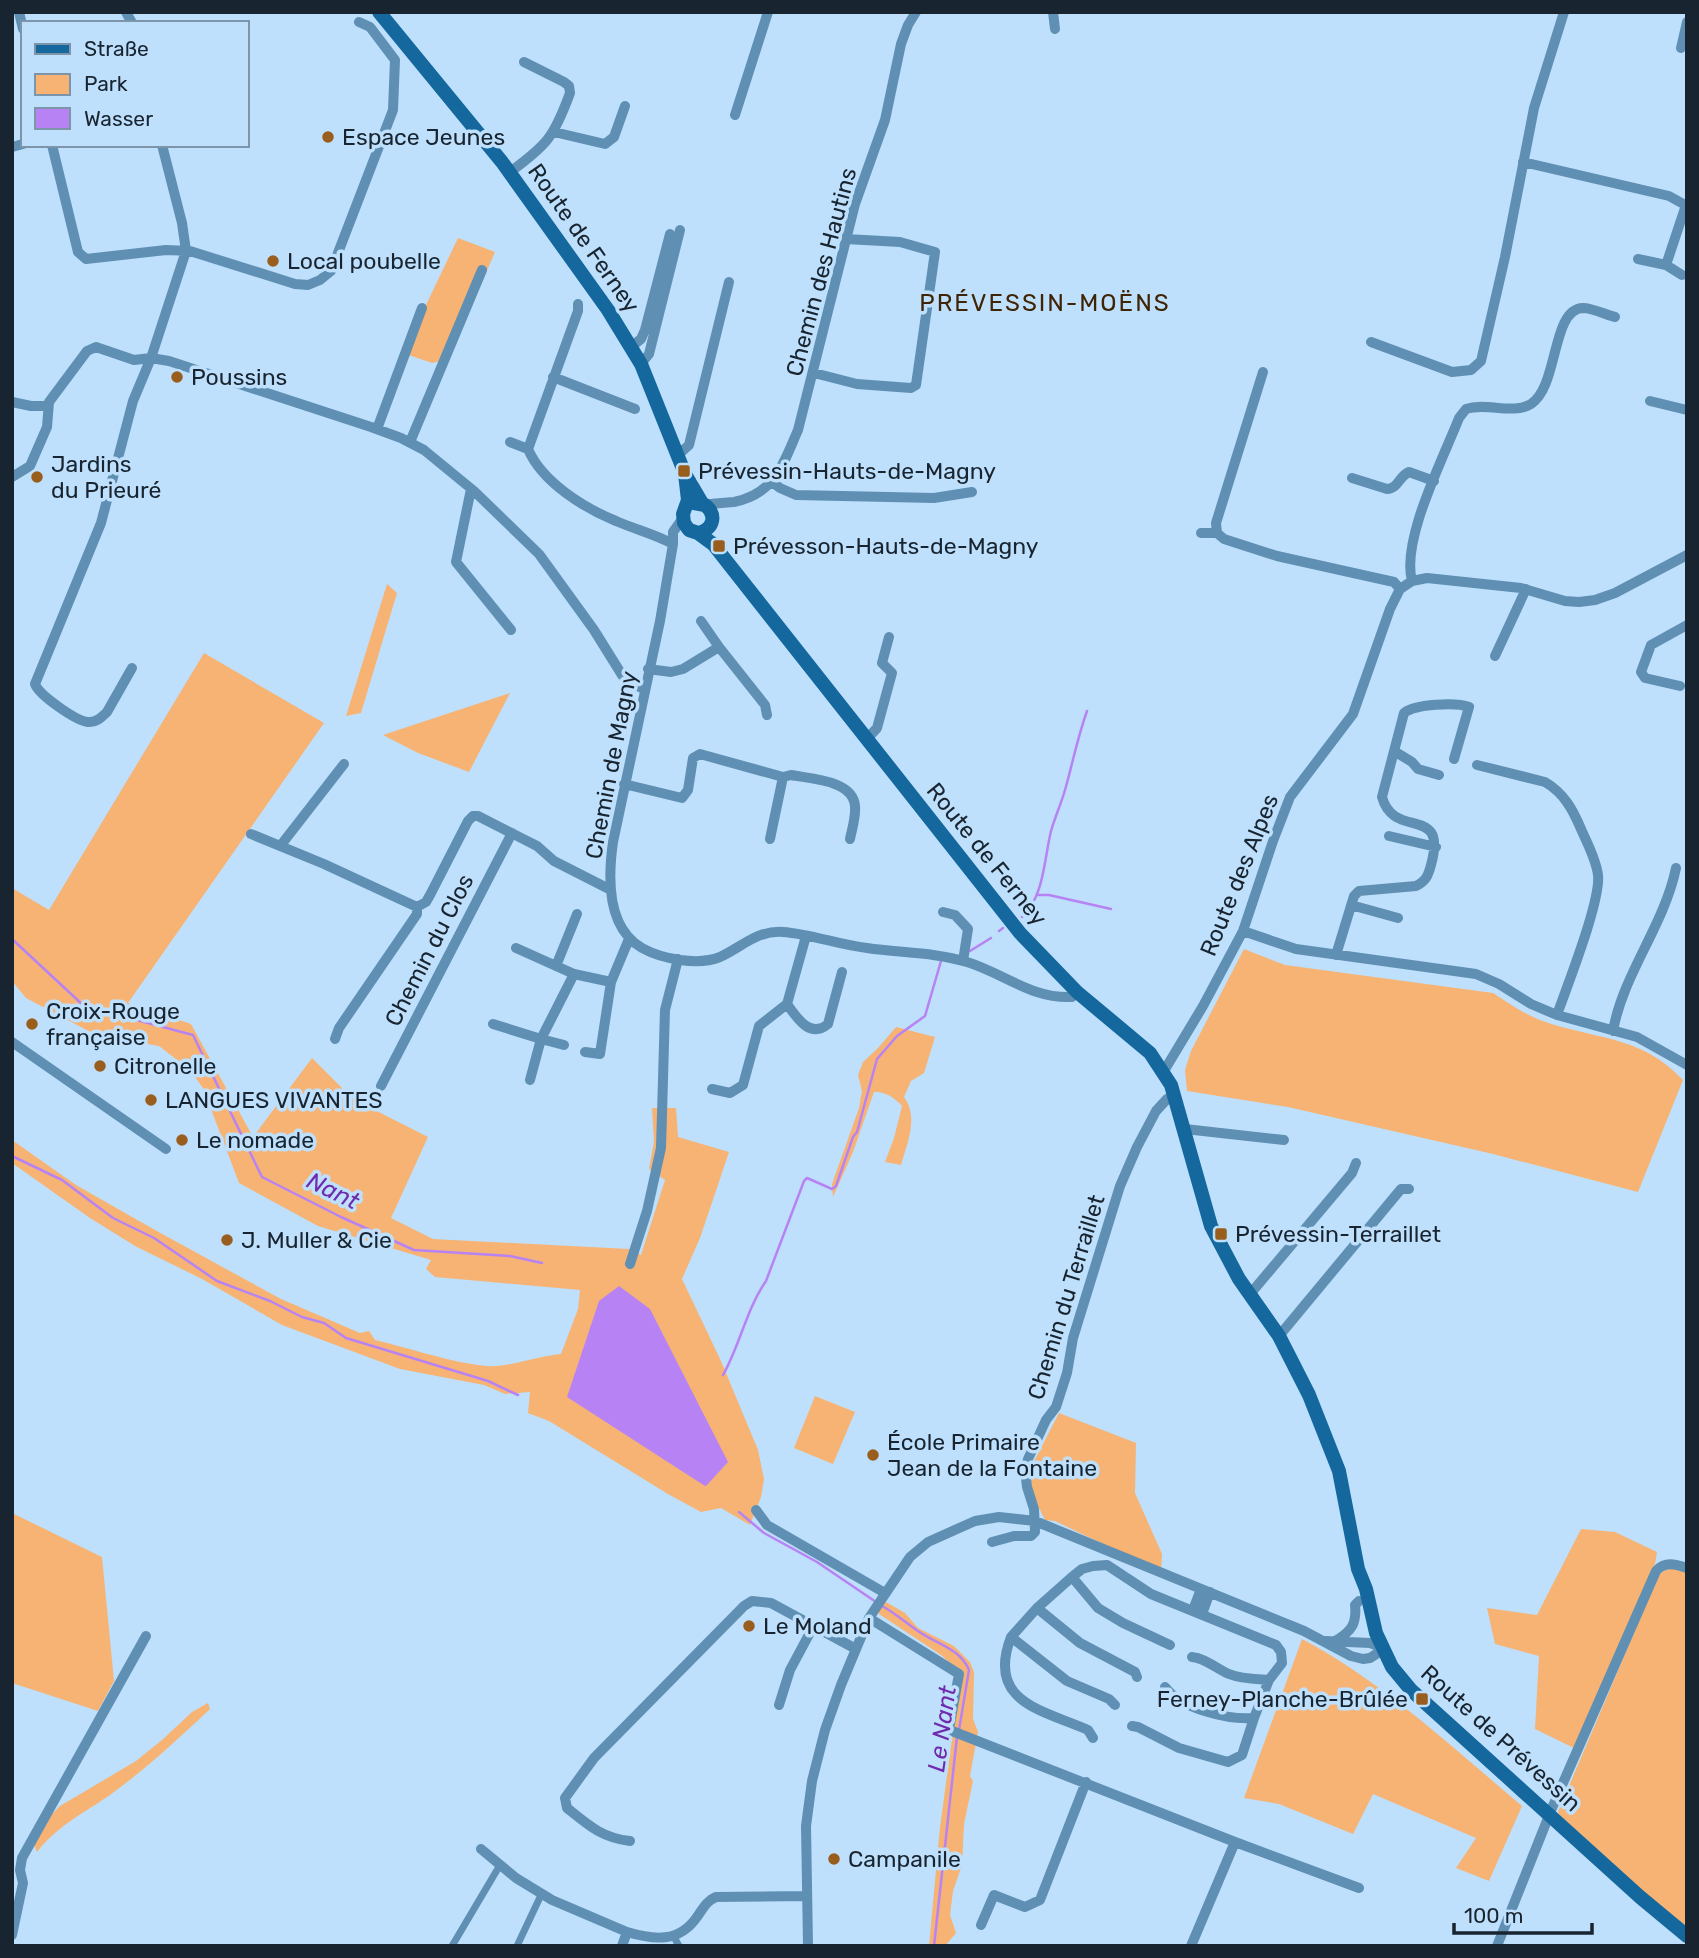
<svg xmlns="http://www.w3.org/2000/svg" width="1699" height="1958" font-family="Rubik,sans-serif">
<style>
.green{fill:#f6b374}
.water{fill:#b783f4}
.lines{fill:none;stroke-linecap:round;stroke-linejoin:round}
.stream{stroke:#b783f4;stroke-width:2.5}
.pedestrian{stroke:#608fb4;stroke-width:7}
.minor{stroke:#608fb4;stroke-width:10}
.secondary{stroke:#14689e;stroke-width:14}
.poi-dot{fill:#995e1e;stroke:#bee0fc;stroke-width:2.5}
.labels{text-anchor:middle;stroke-width:7;stroke-linejoin:round;paint-order:stroke}
.poi-label{font-size:23px;fill:#18242f;stroke:#bee0fc;text-anchor:start}
.street-label{font-size:23px;fill:#18242f;stroke:#bee0fc}
.neighbourhood-label{font-size:24px;letter-spacing:2px;fill:#402406;stroke:#bee0fc}
.water-label{font-size:24px;font-style:italic;fill:#702aae;stroke:#bee0fc}
</style>
<rect width="100%" height="100%" fill="#bee0fc"/>
<path class="green" d="M458,238l37,14 -46,107 -17,4 -29,-10z
M387,584l10,9 -36,120 -15,3z
M204,653l120,70 -196,280 63,21 62,113 59,-79 41,41 75,38 -37,81 42,21 196,10 12,6 24,-75 -16,-11 5,-27 -2,-34h24l2,29 51,15 -29,86 -18,41 39,82 37,89 6,29 -3,18 -11,28 -29,-17 -20,4 -33,-18 -119,-73 -21,-8 2,-21 -25,2 -21,-9 -84,-16 -118,-44 -80,-46 -67,-33 -45,-28 -78,-55v-23l64,45 79,45 126,69 79,34 9,-2 6,9c32,7 92,28 122,26 22,-2 42,-10 64,-12l17,-45 2,-19 -145,-13 -9,-8 5,-9 -113,-34 -79,-43 -36,-95 -13,-18 -31,-24 -63,-11 -70,-37 -14,-17v-93l37,22z
M510,693l-41,79 -51,-19 -35,-18z
M1244,949l41,16 208,28c15,10 30,20 47,27 54,20 100,14 143,60l-45,112 -145,-38 -205,-47 -101,-16 -2,-21 6,-19z
M896,1027l39,10 -11,36 -13,8 -7,16c15,20 3,47 -3,68l-16,-3 9,-24 8,-32c-7,-8 -17,-15 -28,-14l-21,60 -20,45 -1,-13 27,-76 3,-17 -4,-16 5,-13 15,-14z
M815,1396l40,16 -22,52 -39,-16z
M1059,1413l77,30 -1,50 27,61 -1,18 -106,-51 -10,-1 -13,-26 -2,-25z
M12,1513l90,44 12,124 -16,30 -86,-28z
M1581,1529l34,3 42,20 -2,12 -79,185 -41,-20 4,-73 -44,-12 -8,-36 50,7z
M1671,1567l16,5v355l-10,-5 -118,-107 -1,-3 101,-238z
M886,1602l19,11 13,15 36,18 16,16 4,10 -1,47 5,13 -8,44 3,5 -9,43 -2,41 -9,26 -3,24 6,18 -11,13h-16l11,-119 21,-154 -20,-18 -62,-41 -1,-3z
M1302,1639c81,43 150,108 220,167l-33,75 -33,-13 20,-30 -103,-44 -20,40 -74,-30 -35,-6z
M208,1703l2,6c-32,30 -64,60 -100,86 -26,18 -53,31 -73,57l-3,-7 14,-27 12,-12 76,-45 26,-21 30,-28z"/>
<path class="water" d="M619,1286l31,23 78,153 -21,23 -2,1 -138,-89 32,-96z"/>
<g class="lines">
<path class="stream" d="M1038,895h11l62,14
M1022,917c22,-20 22,-57 29,-86 4,-14 10,-27 14,-41 8,-28 12,-51 22,-79
M999,931l4,-3
M12,939l72,67 109,29 69,142 79,40 73,33 96,6 32,7
M970,951l21,-13
M12,1156l50,24 51,38 41,20 63,43 53,20 32,16 22,6 22,15 142,43 30,14
M723,1375c17,-30 23,-65 43,-94l38,-100 3,-3 25,11 4,-3 17,-49 4,-5 20,-73 20,-23 28,-20 16,-55
M739,1512l25,21 53,29 59,40
M882,1606c13,7 24,17 36,25 18,13 42,17 51,39l-10,60
M934,1946l23,-209"/>
<path class="pedestrian" d="M674,1937l5,9
M452,1946l48,-81
M517,1946l25,-53"/>
<path class="minor" d="M19,12l4,17
M126,12l6,11
M1053,12l2,17
M1681,48l6,-26
M735,115l33,-103
M554,132l51,12 9,-7 11,-31
M52,145l26,107 8,7 80,-9 24,1 105,33 13,1 12,-5 11,-9 62,-161 2,-50 -25,-33 -11,-5
M12,147l11,-3
M1523,162l146,34 18,10
M510,172c37,-27 44,-35 60,-79l-1,-7 -5,-4 -40,-20
M1638,259l28,6 16,10
M1666,265l20,-60
M578,304v7l-50,138c14,33 56,59 88,72 18,8 39,13 57,23
M1371,342l81,30 19,-2 10,-9 24,-104 29,-149 30,-96
M631,347l10,-8 4,-9 25,-96
M641,364l8,-10 31,-124
M814,373l43,11 54,4 5,-3 19,-133 -35,-10 -54,-3
M553,377l82,32
M1650,401l37,9
M12,402l19,4h17
M377,429l45,-121
M410,442l72,-172
M510,442l18,7
M678,455l11,-10 40,-163
M12,477l18,-11 17,-39 2,-25 38,-51 9,-4 38,13 17,-2 18,3 202,66 30,11 23,12 50,41 65,63 55,76 28,45 13,10 9,4
M1352,478l35,11c11,0 12,-13 22,-17l25,9
M772,482l8,6 16,7 138,3 38,-6
M471,489l-15,73 55,68
M705,505c10,-2 19,-2 29,-3 41,-8 49,-38 64,-72l57,-226 30,-84 16,-76 7,-19 8,-13
M683,518l-10,14v12l-13,77 -47,221c-5,35 -6,86 29,106 20,11 56,18 78,9 22,-10 37,-27 63,-25 28,2 56,13 84,16 33,5 67,4 100,14 36,11 65,37 105,35l5,-5
M1201,533h16l7,6 53,17 117,26 6,7
M1217,533l-1,-10 47,-151
M1412,581c-11,-41 31,-122 47,-163l7,-9c20,-7 47,6 65,-5 28,-18 20,-95 52,-96 10,0 23,7 32,9
M701,621l18,26
M1495,656l31,-67
M132,668l-25,44c-5,5 -11,11 -19,10 -12,-1 -49,-27 -53,-38l66,-161 32,-122 18,-43 35,-107 -4,-28 -20,-78
M648,669l23,3 12,-3 36,-22 46,58 2,10
M1680,686l-35,-8 -4,-6 10,-27 36,-20
M866,740l11,-12 15,-55 -10,-10 7,-26
M1394,751l18,11 6,7 21,6
M1477,765l68,17c19,11 28,28 36,47 6,14 15,30 17,46 3,26 -31,111 -41,140
M624,784l58,14 6,-8 5,-32 7,-4 83,23 8,-2c20,4 62,5 64,31 1,11 -3,23 -5,33
M251,834l73,30 93,43 9,-5 4,-7 38,-74 5,-5h5l59,30 17,15 57,29
M1389,836l47,11
M770,839l13,-62
M281,845l63,-81
M1351,905l47,13
M943,912l12,3 13,14 -5,32
M1243,931l53,18 180,25 23,10 32,20 26,11 80,22 50,28
M516,948l58,26 37,8 18,-43
M1336,955l18,-59 5,-5 57,-5c10,-5 12,-10 15,-21 17,-62 -37,-24 -49,-68l22,-84c11,-9 52,-11 65,-6l-15,52
M556,966l21,-52
M787,1004c10,14 23,35 41,20l14,-52
M493,1024l48,15 33,-65
M1613,1031c10,-57 51,-105 63,-163
M335,1039l4,-11 78,-114v-7
M12,1042l154,107
M585,1052l15,2 11,-72
M1164,1071l39,-65 40,-75 30,-90 17,-44 63,-83 37,-105 10,-20 12,-8 15,-3 94,10 44,13 14,1 16,-2 20,-7 72,-38
M530,1080l11,-41 23,6
M381,1086l131,-253
M712,1089l18,4 13,-8 16,-59 28,-22 19,-68
M1185,1129l99,11
M630,1264l17,-53 14,-63 4,-138 13,-51
M1251,1293l101,-120 4,-10
M1279,1336l122,-147h8
M756,1510l11,15 118,68
M992,1542l22,-6h17l4,-4 -1,-23 -7,-22 -2,-17 3,-11 18,-39 10,-13 11,-34 6,-35 47,-152 17,-39 19,-36 11,-12 8,-4
M1072,1577l-35,31 43,35 55,29 2,5
M1037,1608l-26,29 56,44 42,18 6,6
M1193,1610l8,-21
M1202,1614l8,-22
M869,1618l90,56 -10,55 3,2 283,111 124,46
M1011,1637c-25,65 31,73 77,93l5,8
M1335,1641c16,-9 22,-17 20,-36l4,-4
M1170,1645l-47,-22 -25,-15 -26,-31 10,-8 11,-3 14,-1 44,29 125,51 5,7 1,11 -13,17c-14,-1 -28,-1 -40,-6 -12,-5 -24,-16 -37,-17
M1165,1687c16,22 64,33 89,31l15,-38
M779,1705l11,-35 23,-43
M1132,1726l6,1 41,21 49,14 14,-7 12,-37
M630,1841c-28,-3 -42,-16 -63,-33l-2,-10 29,-40 150,-152 8,-5 19,2 85,46
M481,1849l35,29 36,22 75,32
M981,1925l13,-30 31,12 15,-7 46,-118
M12,1935l11,-52 -3,-13 2,-12 124,-222
M622,1946l5,-14c27,8 52,11 70,-15 6,-8 9,-16 19,-20l91,-1
M808,1946l-2,-120 6,-45 13,-51 16,-45 28,-67 41,-61 18,-15 47,-21 24,-4 36,4 269,110 47,25 12,3 7,-1 11,-7v-4l-11,-4 -45,-2
M1191,1946l44,-104
M1497,1946l55,-138 104,-237c9,-10 19,-7 31,-3"/>
<path class="secondary" d="M379,12l123,150 106,148 33,54 44,110 17,29
M685,474l3,26 -5,14 1,9 5,7 9,3 15,11 307,389 57,59 73,61 21,32 40,141 28,53 40,57 30,59 30,76 19,98 8,20 10,44 16,34 19,23 229,207 47,39
M694,503l11,2c12,10 9,24 -7,28"/>
</g>
<g class="poi-dot">
<circle cx="328" cy="137" r="7"/>
<circle cx="273" cy="261" r="7"/>
<circle cx="177" cy="377" r="7"/>
<rect x="677" y="464" width="14" height="14" rx="3.5"/>
<circle cx="37" cy="477" r="7"/>
<rect x="712" y="539" width="14" height="14" rx="3.5"/>
<circle cx="32" cy="1024" r="7"/>
<circle cx="100" cy="1066" r="7"/>
<circle cx="151" cy="1100" r="7"/>
<circle cx="182" cy="1140" r="7"/>
<rect x="1214" y="1227" width="14" height="14" rx="3.5"/>
<circle cx="227" cy="1240" r="7"/>
<circle cx="873" cy="1455" r="7"/>
<circle cx="749" cy="1626" r="7"/>
<rect x="1415" y="1692" width="14" height="14" rx="3.5"/>
<circle cx="834" cy="1859" r="7"/>
</g>
<g class="labels">
<g class="poi-label">
<text x="342" y="145">Espace Jeunes</text>
<text x="287" y="269">Local poubelle</text>
<text x="191" y="385">Poussins</text>
<text x="51" y="472">Jardins<tspan x="51" dy="26">du Prieuré</tspan></text>
<text x="698" y="479">Prévessin-Hauts-de-Magny</text>
<text x="733" y="554">Prévesson-Hauts-de-Magny</text>
<text x="46" y="1019">Croix-Rouge<tspan x="46" dy="26">française</tspan></text>
<text x="114" y="1074">Citronelle</text>
<text x="165" y="1108">LANGUES VIVANTES</text>
<text x="196" y="1148">Le nomade</text>
<text x="1235" y="1242">Prévessin-Terraillet</text>
<text x="241" y="1248">J. Muller &amp; Cie</text>
<text x="887" y="1450">École Primaire<tspan x="887" dy="26">Jean de la Fontaine</tspan></text>
<text x="763" y="1634">Le Moland</text>
<text x="1408" y="1707" text-anchor="end">Ferney-Planche-Brûlée</text>
<text x="848" y="1867">Campanile</text>
</g>
<g class="street-label">
<text transform="translate(584 238) rotate(55)" y="8">Route de Ferney</text>
<text transform="translate(821 272) rotate(-75)" y="8">Chemin des Hautins</text>
<text transform="translate(611 765) rotate(-79)" y="8">Chemin de Magny</text>
<text transform="translate(987 854) rotate(51)" y="8">Route de Ferney</text>
<text transform="translate(1239 875) rotate(-68)" y="8">Route des Alpes</text>
<text transform="translate(429 950) rotate(-63)" y="8">Chemin du Clos</text>
<text transform="translate(1066 1297) rotate(-73)" y="8">Chemin du Terraillet</text>
<text transform="translate(1501 1738) rotate(42)" y="8">Route de Prévessin</text>
</g>
<g class="neighbourhood-label">
<text x="1045" y="311">PRÉVESSIN-MOËNS</text>
</g>
<g class="water-label">
<text transform="translate(333 1191) rotate(26)" y="8">Nant</text>
<text transform="translate(942 1729) rotate(-82)" y="8">Le Nant</text>
</g>
</g>
<rect width="1699" height="1958" fill="none" stroke="#18242f" stroke-width="28"/>
<rect x="21" y="21" width="228" height="126" fill="#bee0fc" stroke="#7c95aa" stroke-width="2"/>
<rect x="35" y="44" width="35" height="10" fill="#14689e" stroke="#7c95aa" stroke-width="2"/>
<text x="84" y="56" font-size="21" fill="#18242f">Straße</text>
<rect x="35" y="74" width="35" height="21" fill="#f6b374" stroke="#7c95aa" stroke-width="2"/>
<text x="84" y="91" font-size="21" fill="#18242f">Park</text>
<rect x="35" y="108" width="35" height="21" fill="#b783f4" stroke="#7c95aa" stroke-width="2"/>
<text x="84" y="126" font-size="21" fill="#18242f">Wasser</text>
<path d="M1454 1923v10h138v-10" fill="none" stroke="#18242f" stroke-width="3.5"/>
<text x="1464" y="1923" font-size="21" fill="#18242f" stroke="#bee0fc" stroke-width="5" paint-order="stroke">100 m</text>
</svg>
